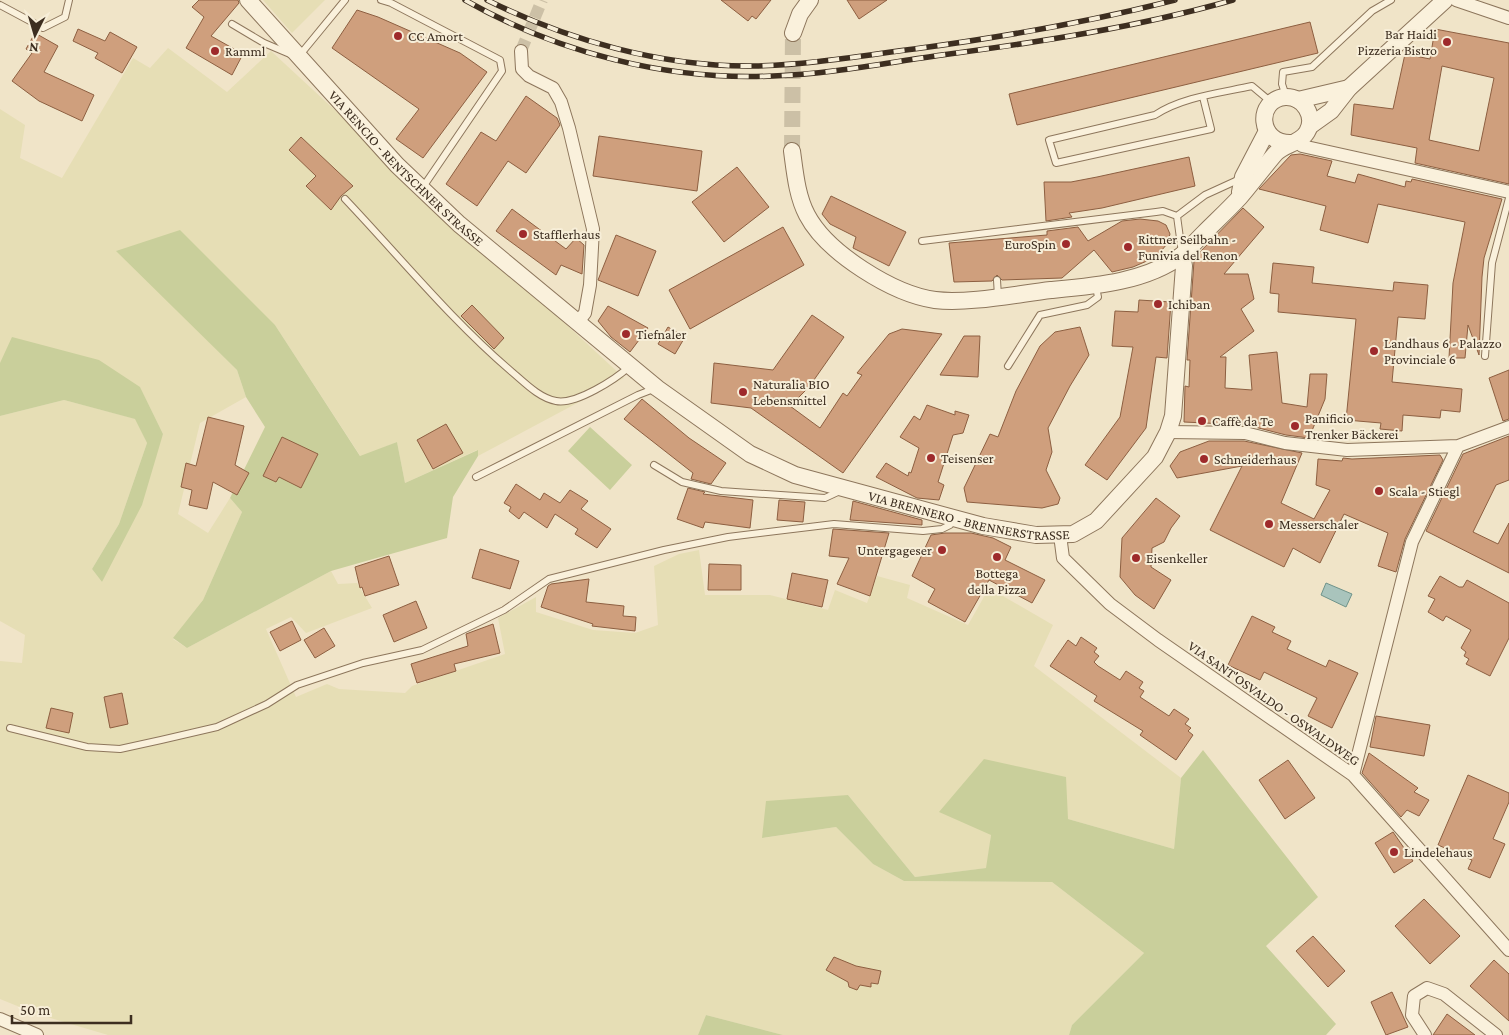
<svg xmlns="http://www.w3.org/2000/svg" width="1509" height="1035" font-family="'Crimson Pro',serif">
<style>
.farmland{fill:#e6deb5}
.green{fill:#c9cf9b}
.water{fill:#a9c4bc;stroke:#6f938a}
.building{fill:#cf9f7d;stroke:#8d5f41;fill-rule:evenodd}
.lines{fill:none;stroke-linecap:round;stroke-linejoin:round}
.minor-tunnel{stroke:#ccc0a6;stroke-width:12;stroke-dasharray:12 6;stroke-linecap:butt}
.tertiary-tunnel{stroke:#ccc0a6;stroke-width:16;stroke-dasharray:16 8;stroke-linecap:butt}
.service-casing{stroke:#8d765c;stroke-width:8}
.minor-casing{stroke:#8d765c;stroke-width:14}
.tertiary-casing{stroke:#8d765c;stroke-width:18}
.service{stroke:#faf1dc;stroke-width:6}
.minor{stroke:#faf1dc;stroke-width:12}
.tertiary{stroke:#faf1dc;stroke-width:16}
.rail-casing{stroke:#3d2e20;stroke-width:5.5}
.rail{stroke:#f7eed8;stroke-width:4;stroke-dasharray:11;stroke-linecap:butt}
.poi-dot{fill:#9e2a2b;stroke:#f7eed8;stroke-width:2}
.labels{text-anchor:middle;stroke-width:4;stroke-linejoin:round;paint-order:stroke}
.poi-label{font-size:14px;fill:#3d2e20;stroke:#f7eed8;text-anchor:start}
.street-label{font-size:14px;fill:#3d2e20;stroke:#f7eed8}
</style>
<rect width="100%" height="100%" fill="#f0e4c8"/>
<path class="farmland" d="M263,0h62l-33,33z
M168,48l59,44 44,-41 353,327 -146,78 -1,-6 -72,33 -8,-41 -36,15 -86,-132 -158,-75 120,120 9,27 -46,26 -22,91 30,19 22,-35 12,14 -39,88 -30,39 14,9 144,-77 7,13 19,-1 15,25 -66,25 -15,-16 -25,12 30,68 31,-13 12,5 66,4 7,-7 93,-32 -7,-36 38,-21v15l57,18 42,3 23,-8 -4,-59 25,-12 20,-4 6,45h65l58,15 7,-20 32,13 10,-27 33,9 -3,13 61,27 21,-37 64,37 -19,41 147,112 -7,71 -106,-30 -77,16 -4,33 -72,9 -67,-82 -85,43 73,-11 37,37 31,17 148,1 92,71 -72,72 -3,10h-286l-77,-20 -8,20h-590l-71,-21 -37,-15v-338l22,2 3,-28 -25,-14v-205l64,-16 72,19 11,24 -28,81 -27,45 10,13 61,-148 -23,-46 -140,-25v-254l25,16 -5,33 42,20 71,-120 17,10z"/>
<path class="green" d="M180,230l95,95 85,131 37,-14 8,41 73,-33v6l-25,41 -6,41 -116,33 -144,77 -14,-10 30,-38 39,-88 -12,-14 35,-71 -19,-30 -9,-27 -121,-119z
M12,337l87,23 41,27 23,47 -21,71 -40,77 -10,-13 27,-45 28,-81 -12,-24 -71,-19 -64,16v-53z
M590,427l42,38 -22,25 -42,-39z
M1203,750l115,147 -52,49 70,78 -10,11h-257l3,-10 72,-72 -92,-71 -148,-1 -31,-17 -37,-37 -74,11 4,-37 82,-6 67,82 71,-9 5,-33 -52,-23 45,-53 82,18 2,42 106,30 7,-71z
M706,1015l77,20h-85z"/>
<path class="water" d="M1326,583l26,11 -6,13 -25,-12z"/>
<path class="building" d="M199,0h39l1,3 -28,33 32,18 -11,21 -46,-27 18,-31 -12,-10z
M721,0h50l-15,19 -4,-3 -4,5z
M847,0h40l-28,19z
M357,10l21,7 82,36 27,19 -64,86 -27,-19 23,-30 -87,-61z
M1310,22l8,31 -301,72 -8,-31z
M78,29l27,12 5,-9 27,15 -15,26 -27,-15 3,-5 -25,-12z
M1435,29l74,14v141l-94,-21 2,-15 -66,-13 3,-31 39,5 12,-55 25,5zM1442,66l52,12 -15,73 -50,-11z
M35,33l23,13 -14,26 50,23 -12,26 -43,-20 -27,-20 20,-28 -6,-4z
M526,96l31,22 3,7 -34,48 -18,-12 -31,45 -31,-22 35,-52 15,9z
M599,136l103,15 -5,40 -104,-15z
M301,137l52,49 -12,10 -10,14 -25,-24 10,-10 -27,-26z
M1300,154l32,7 -5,15 28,7 3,-9 47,13 1,-6 5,1 1,-3 90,20 -18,59 -2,19 -3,78 -11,-30 -3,33h-16l4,-75 12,-61 -87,-18 -10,39 -48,-13 6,-24 -67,-17 32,-34z
M1189,157l6,29 -93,22 -33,5 3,4 -26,4 -2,-39h27l26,-5z
M737,167l32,40 -45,35 -32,-40z
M831,196l75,36 -17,34 -36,-18 3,-11 -26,-13 -8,-10z
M1243,208l21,19 -40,47h24l6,25 -13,10 13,22 -34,26h6l-1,31 27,2 -3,-35 28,-3 5,51 25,4 3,-33h17l-2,25 -16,39 -23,-3 -39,-10 -63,-3 1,-36 4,1 1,-27h-3l7,-99 2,-5z
M512,209l54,40 10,-11 8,7 -2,29 -21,-9 -5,10 -60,-44z
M1140,219l18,2 8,4 4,9 -3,10 -11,13 -23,10 -21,5 -18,-22 -32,28 -60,2 -5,-5 -5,6 -38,1 -5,-39 98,-8v-4l31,-4 10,14 34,-20z
M783,227l21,38 -114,64 -21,-39z
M616,235l40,16 -18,45 -40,-16z
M1273,263l41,4 -2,16 81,8 1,-9 34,3 -3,34 -27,-2 -6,65 70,7 -2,23 -19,-2 -1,8 -37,-3 -1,16 -22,-2 1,-6 -35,-3 10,-101 -78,-7 1,-18 -9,-1z
M1139,300l32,2 -4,56 -11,-1 -10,71 -39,52 -22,-15 35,-48 13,-70 -21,-1 3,-35 23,1z
M472,305l32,33 -10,11 -33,-33z
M608,306l40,22 -18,24 -19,-15 -13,-16z
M812,315l32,22 -35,50 -19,19 30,22 23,-35 4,3 15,-21 -5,-2 32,-39 13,-5 40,5 -99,139 -92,-65 -40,-5 3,-40 59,7z
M668,327l17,10 -10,17 -17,-10z
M1080,327l9,28 -19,31 -22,42 4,24 -6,18 14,28 -2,6 -16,4 -75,-6 -3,-14 26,-54 8,3 18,-46 24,-45 15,-14z
M964,336h16l-2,41 -38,-2z
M1509,370v49l-6,2 -14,-43z
M642,399l47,39 37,25 -15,21 -20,-5 2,-6 -69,-54z
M927,405l28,10v-4l14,4 -6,18 -10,2 -15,47 6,3 -5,15 -22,-2 -41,-21 10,-14 22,13 1,-4 2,1 8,-25 -19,-11 14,-21 6,4z
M208,417l36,9 -9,39 14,8 -12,22 -24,-13 -6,27 -18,-4 3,-15 -11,-3 5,-24 10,3z
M446,424l17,29 -30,16 -16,-29z
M1509,436v44l-13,5 -23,47 25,12 11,-21v50l-83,-42 37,-77z
M282,437l36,17 -17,34 -22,-11 -3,5 -13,-6z
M1209,441h35l58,12 -21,50 33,16 16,-29 -14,-5 2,-26 24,2 1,-3 9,1 88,-4 3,5 -38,79 -9,33 -18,-6 10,-33 -44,-19 -24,49 -27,-15 -9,19 -74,-37 32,-64 -65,12 -7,-12 10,-14z
M516,484l24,16 4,-7 16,10 10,-13 18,11 -7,8 30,20 -14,19 -22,-14 3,-5 -23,-15 -8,14 -23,-16 -5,7 -10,-8 2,-4 -7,-4z
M688,488l17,4 -2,2 50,6 -3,28 -45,-6 -2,6 -26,-9z
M1156,498l24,18 -9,12 -7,14 -12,6 -1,19 20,13 -17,29 -19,-14 -15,-18 2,-39z
M779,500l26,2 -2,20 -26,-2z
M853,501l69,19v5l-72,-5z
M833,529l56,4 -19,63 -33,-12 12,-26 -20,-2z
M945,533h26l22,5 18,9 -6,13 40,20 -13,23 -43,-23 -24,42 -37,-20 7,-13 -23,-13 19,-41z
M480,549l39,12 -9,28 -38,-11z
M389,556l10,29 -34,11 -3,-9 -2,1 -5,-21z
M709,564l32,1v25h-33z
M792,573l36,7 -6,27 -35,-8z
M1440,576l19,11h4l4,-7 42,23v35l-19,38 -24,-12 3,-5 -5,-3 2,-4 -5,-4 10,-18 -25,-14 -3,5 -15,-9 7,-13 -7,-3z
M589,579l-3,23 38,4 -1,10 13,1 -1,14 -43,-5 1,-2 -52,-17 7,-21 3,-2z
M416,601l11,27 -33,14 -11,-27z
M1252,616l23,11 -3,5 19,9 -4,8 39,18 3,-7 29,13 -26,55 -24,-12 9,-18 -53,-26 -4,8 -32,-15z
M292,621l9,19 -21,11 -10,-19z
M493,624l7,29 -46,11 2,7 -39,12 -6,-19 57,-18 -2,-12z
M324,628l11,18 -20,12 -11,-18z
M1081,637l16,11 -3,4 5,4 -5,6 4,4 22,14 6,-9 17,11 -4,6 5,3 -4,6 29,19 5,-7 15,10 -4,5 6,4 -3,3 5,4 -17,25 -36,-25 3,-4 -49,-30 3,-5 -47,-30 18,-26 8,6z
M122,693l6,31 -18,4 -6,-31z
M51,708l22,5 -4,20 -23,-5z
M1376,716l54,9 -6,31 -54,-9z
M1369,753l49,35 -4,4 15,8 -10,16 -12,-6 -6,7 -39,-44z
M1288,760l27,38 -30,21 -26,-39z
M1468,775l41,18v9l-16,37 12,5 -15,34 -22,-9 4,-9 -34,-15z
M1393,832l20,29 -19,12 -19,-30z
M1424,899l36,37 -30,28 -35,-38z
M1313,936l32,35 -17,16 -32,-36z
M834,957l22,9 25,5 -3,13 -7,-1v4l-11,-2 -3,5 -8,-3 -1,-5 -22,-12z
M1494,960l15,14v47l-39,-35z
M1392,992l16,35 -22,8 -15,-33z
M1447,1014l28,21h-42z"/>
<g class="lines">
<path class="minor-tunnel" d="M521,51l21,-51"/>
<path class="tertiary-tunnel" d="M792,151l1,-118"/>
<defs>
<path id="service" d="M381,0l10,3 109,57 2,11 -79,116
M0,5l43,23 22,-11 4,-17
M232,24l32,19 26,11
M299,56l46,-56
M1286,96l-4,-12 1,-12 29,-5 60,-56 19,-11
M1203,97l8,32 -155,34 -7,-23 106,-25c27,-18 65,-22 97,-29l19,16
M345,199c55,58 106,121 167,173 12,10 27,26 44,29 20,4 60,-22 74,-35
M922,241l234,-29 7,-1 14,5
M1182,253l-5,-37 28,-21 35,-16
M997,280l1,16
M1485,356l7,-93 17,-65
M1008,366l32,-51 47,-10 11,-8 -2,-10
M654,465l28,17 39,9 104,7 15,-7
M476,477l162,-82 18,-7
M10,728l77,19 33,2 41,-9 56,-13 50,-23 30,-19 66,-22 59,-13 82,-40 45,-31 115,-29 64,-13 106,-13 89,7 19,-2 8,-4 3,-7"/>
<path id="minor" d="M1456,0l53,18
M521,51l1,18 7,7 24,12 8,14 8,26 24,101 -3,56 -5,28 -7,9
M1298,141l4,5 207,46
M1168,432l77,1 40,10 62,7 111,-4 51,-19
M1060,535l3,23 47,46
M1110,604l48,36 195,135 156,175
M1353,775l59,-233 46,-96
M0,1019l37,16
M1425,1035l-13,-20 2,-19 13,-8 17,6 52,41"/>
<g id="tertiary">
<path id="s1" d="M248,0l149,165 62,59 198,164 93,66 45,21 188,51 53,9 37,-1 23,-13 59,-64 13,-25 5,-16 11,-150 -2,-11"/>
<path d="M793,33l7,-19 10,-14"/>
<path d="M1298,100l51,-12"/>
<path d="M1310,126l21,-15 18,-23 96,-88"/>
<path d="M792,151c3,22 5,45 15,64 20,38 86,79 128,85 33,4 82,-6 116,-10 44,-4 95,-8 131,-35 8,-7 15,-15 22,-22 12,-12 25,-24 36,-36 12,-14 23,-29 35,-43 8,-10 25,-10 32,-22 9,-15 -3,-36 -22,-35 -30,3 -27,47 6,46"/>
<path d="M1240,192l3,-15 24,-46"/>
</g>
</defs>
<use href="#service" class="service-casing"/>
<use href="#minor" class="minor-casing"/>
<use href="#tertiary" class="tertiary-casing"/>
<use href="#service" class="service"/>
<use href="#minor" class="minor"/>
<use href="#tertiary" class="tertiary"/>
<defs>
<path id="rail" d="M465,0c91,52 202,81 308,76 57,-2 112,-13 169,-21 98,-13 196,-28 291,-55
M487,0c81,40 174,67 266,66 54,-1 107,-10 161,-17 89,-12 175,-27 261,-49"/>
</defs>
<use href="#rail" class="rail-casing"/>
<use href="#rail" class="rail"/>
</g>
<g class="poi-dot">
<circle cx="398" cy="36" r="5"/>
<circle cx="1447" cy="42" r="5"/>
<circle cx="215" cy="51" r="5"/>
<circle cx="523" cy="234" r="5"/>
<circle cx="1066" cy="244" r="5"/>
<circle cx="1128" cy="247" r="5"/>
<circle cx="1158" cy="304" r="5"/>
<circle cx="626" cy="334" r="5"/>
<circle cx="1374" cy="351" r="5"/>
<circle cx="743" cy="392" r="5"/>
<circle cx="1202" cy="421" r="5"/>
<circle cx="1295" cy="426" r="5"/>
<circle cx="931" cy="458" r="5"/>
<circle cx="1204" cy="459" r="5"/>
<circle cx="1379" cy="491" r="5"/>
<circle cx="1269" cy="524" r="5"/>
<circle cx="942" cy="550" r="5"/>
<circle cx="997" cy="557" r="5"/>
<circle cx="1136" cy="558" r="5"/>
<circle cx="1394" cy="852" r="5"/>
</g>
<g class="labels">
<g class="poi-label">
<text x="1437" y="39" text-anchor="end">Bar Haidi<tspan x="1437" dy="16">Pizzeria Bistro</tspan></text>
<text x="408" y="41">CC Amort</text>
<text x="225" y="56">Ramml</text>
<text x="533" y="239">Stafflerhaus</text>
<text x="1138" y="244">Rittner Seilbahn -<tspan x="1138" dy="16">Funivia del Renon</tspan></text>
<text x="1056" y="249" text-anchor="end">EuroSpin</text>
<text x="1168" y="309">Ichiban</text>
<text x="636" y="339">Tiefnaler</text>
<text x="1384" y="348">Landhaus 6 - Palazzo<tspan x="1384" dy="16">Provinciale 6</tspan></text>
<text x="753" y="389">Naturalia BIO<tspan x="753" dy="16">Lebensmittel</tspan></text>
<text x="1305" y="423">Panificio<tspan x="1305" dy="16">Trenker Bäckerei</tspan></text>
<text x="1212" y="426">Caffè da Te</text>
<text x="941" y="463">Teisenser</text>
<text x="1214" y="464">Schneiderhaus</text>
<text x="1389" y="496">Scala - Stiegl</text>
<text x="1279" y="529">Messerschaler</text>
<text x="932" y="555" text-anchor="end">Untergageser</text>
<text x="1146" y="563">Eisenkeller</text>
<text x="997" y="578" text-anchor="middle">Bottega<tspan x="997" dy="16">della Pizza</tspan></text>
<text x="1404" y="857">Lindelehaus</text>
</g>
<g class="street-label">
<text dy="5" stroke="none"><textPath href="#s1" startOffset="231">VIA RENCIO - RENTSCHNER STRASSE</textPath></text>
<text dy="5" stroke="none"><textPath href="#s1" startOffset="908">VIA BRENNERO - BRENNERSTRASSE</textPath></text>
<text transform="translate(1274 703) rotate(35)" y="5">VIA SANT'OSVALDO - OSWALDWEG</text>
</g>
</g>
<g transform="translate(35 35) rotate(185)" stroke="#f7eed8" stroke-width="4" paint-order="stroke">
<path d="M0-4L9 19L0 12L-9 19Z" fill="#3d2e20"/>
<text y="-8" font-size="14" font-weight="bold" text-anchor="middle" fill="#3d2e20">N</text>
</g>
<path d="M12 1015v8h119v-8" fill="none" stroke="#3d2e20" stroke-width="2.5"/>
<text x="20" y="1015" font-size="15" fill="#3d2e20" stroke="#f7eed8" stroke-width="4" paint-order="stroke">50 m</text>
</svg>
